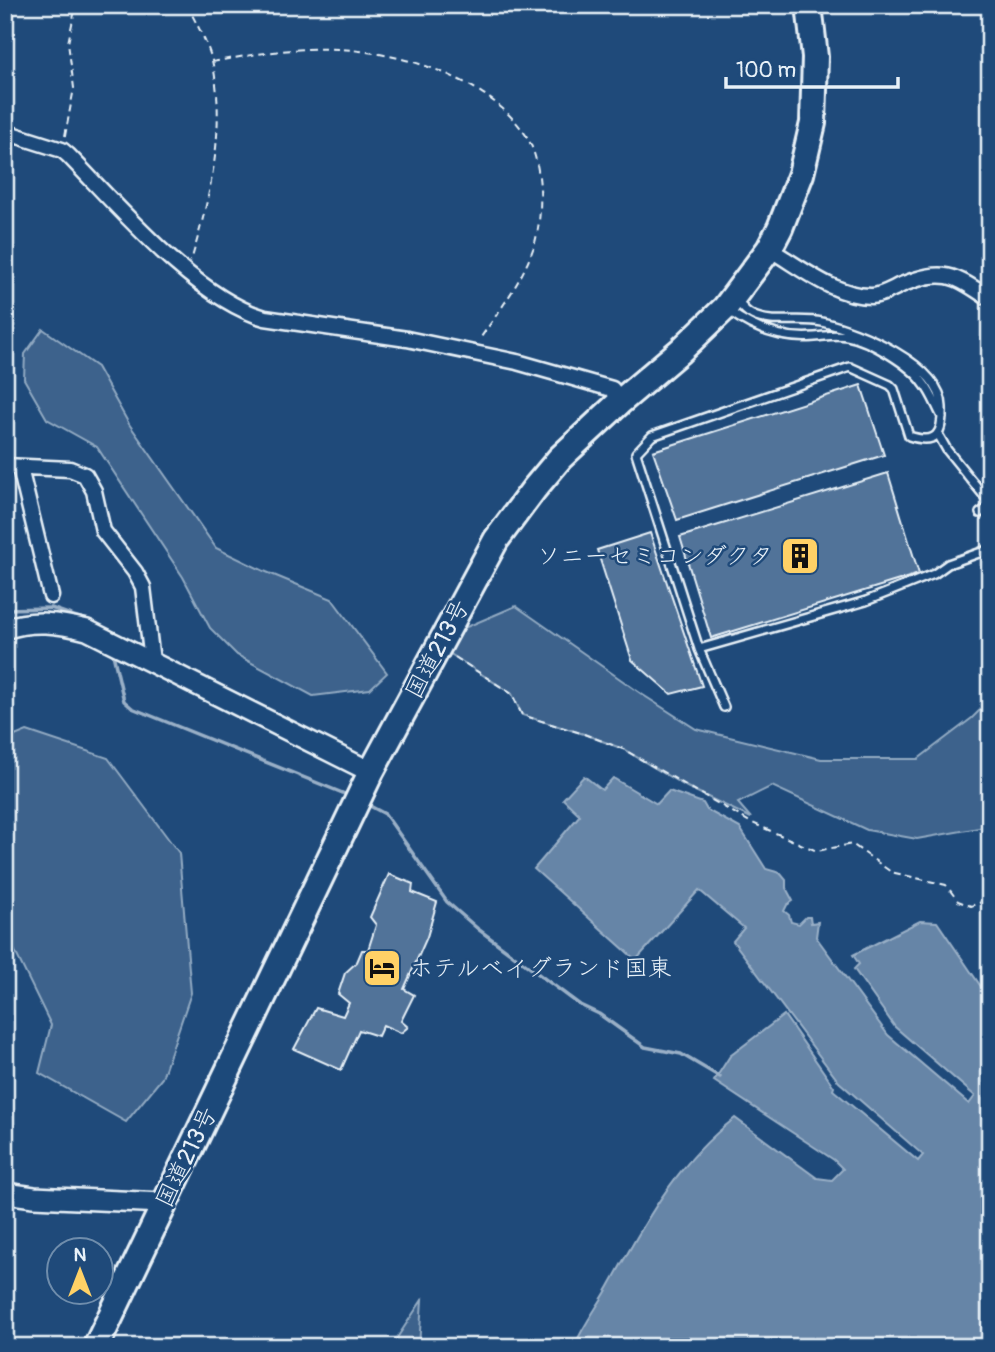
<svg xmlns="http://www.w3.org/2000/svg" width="995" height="1352" font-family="Pangolin,'Klee One',sans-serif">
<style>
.green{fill:#3c628c;stroke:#92aac2;stroke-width:2}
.water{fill:#6685a7;stroke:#9ab0c7;stroke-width:2}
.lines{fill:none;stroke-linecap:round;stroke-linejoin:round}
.stream{stroke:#9ab0c7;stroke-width:3.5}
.building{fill:#517399;stroke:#e8f1f8;stroke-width:2}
.lane-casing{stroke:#e8f1f8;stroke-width:12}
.street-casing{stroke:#e8f1f8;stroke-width:19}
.secondary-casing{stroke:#e8f1f8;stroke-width:24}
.highway-casing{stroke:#e8f1f8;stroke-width:30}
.path{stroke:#e8f1f8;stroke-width:2;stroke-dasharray:7 5;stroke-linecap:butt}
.lane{stroke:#1f4a7a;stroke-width:7}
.street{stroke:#1f4a7a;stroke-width:14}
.secondary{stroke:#1f4a7a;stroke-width:19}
.highway{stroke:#1f4a7a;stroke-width:24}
.labels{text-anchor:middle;stroke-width:5;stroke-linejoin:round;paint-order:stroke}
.poi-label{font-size:24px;fill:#e8f1f8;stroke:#1f4a7a;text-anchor:end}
.street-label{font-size:24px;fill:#e8f1f8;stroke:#1f4a7a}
</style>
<rect width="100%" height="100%" fill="#1f4a7a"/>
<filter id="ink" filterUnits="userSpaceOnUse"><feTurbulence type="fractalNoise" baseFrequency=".0143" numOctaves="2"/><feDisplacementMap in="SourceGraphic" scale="14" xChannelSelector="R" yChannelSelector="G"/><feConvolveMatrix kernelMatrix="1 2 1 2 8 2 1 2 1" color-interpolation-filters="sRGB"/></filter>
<g filter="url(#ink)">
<path class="green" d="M43,329l54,38 32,57 87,124 48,23 68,28 55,74 -17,16 -57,7 -76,-41 -27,-27 -27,-51 -86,-130 -50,-28 -23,-40 1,-25z
M516,606l127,89 53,34 125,30h97l54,-41 18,-18v126l-73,13 -50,-9 -95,-44 -34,17 13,15 -64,-31 -64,-38 -39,-15 -62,-19 -10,-21 -63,-41 15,-25z
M27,731l81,27 71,95 12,140 -29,85 -36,44 -87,-49 12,-48 -42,-86 -4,-2v-197z
M422,1300l-3,47h-28z"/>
<path class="water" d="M584,776l18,14 11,-12 44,26 12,-13 34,12 4,7 33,18 26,41 14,4 6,7v8l7,13 -6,4 -3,6 5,4 2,7 8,2 7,-7h4l1,6 7,-1 -2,15 72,98 81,69 6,-8 -80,-69 -41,-58 5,-5 -6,-9 67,-34 17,1 45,66 8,-3v362h-416c10,-24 26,-43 38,-66 35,-63 65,-118 123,-163l82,60 15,2 11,-11 -9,-9 -120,-79 16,-25 54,-41 50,72 -1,3 85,71 5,-6 -84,-73 -106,-141 11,-13 -45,-38 -63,70 -102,-91 46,-54 -17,-16z"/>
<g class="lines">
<path class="stream" d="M5,609l46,-1 34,12
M112,650l12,51 8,7 213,86
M370,806l15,8 62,88 31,27 102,76 19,9 46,33 36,7 39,23"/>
</g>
<path class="building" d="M861,385l23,70 -207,65 -24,-69z
M888,473l31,101 -208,64 -31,-101z
M650,533l52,153 -31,8 -39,-34 -35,-110z
M389,874l24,10 -1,8 25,10 -10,35 -23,52 10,6 -13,26 7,6 -7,6 -18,-8 -5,11 -19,-6 -18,40 -47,-21 22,-41 27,8 6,-13 -11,-9 7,-21 12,-11 5,-12h6l8,-25 -6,-8z"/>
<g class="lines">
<defs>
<path id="lane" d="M729,311c26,19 54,29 86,26 11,-1 21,-3 32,-1 23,4 64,29 77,48 8,10 12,22 18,33
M938,434l9,16 43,53
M980,513l10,-7
M699,649l167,-48 68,-27 14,-10 42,-15
M724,707l-25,-58 -63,-196 16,-17 198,-69 40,18 4,4 15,47c28,9 34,-2 33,-29 -1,-43 -85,-77 -120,-85 -22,-5 -50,3 -70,-7 -5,-2 -11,-9 -15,-14"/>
<path id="street" d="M5,132l57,18 6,5c50,51 128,144 197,163l142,21 110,23 95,27 9,12
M769,249c30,17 65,47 102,47 10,0 21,-7 30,-11 43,-17 52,-11 89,14
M5,466l65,3 15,6 9,16 9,40 32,41 8,15 9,74
M20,468l31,128"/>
<path id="secondary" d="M5,629c28,-10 54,-6 82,1l284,142
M5,1193l29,4 129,6"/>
<path id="highway" d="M96,1347l275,-575 125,-232 38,-51 26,-31 61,-57 59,-50 45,-43 44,-59 11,-21 21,-54 12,-51 2,-66 -6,-52"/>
</defs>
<use href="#lane" class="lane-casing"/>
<use href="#street" class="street-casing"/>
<use href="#secondary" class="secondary-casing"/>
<use href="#highway" class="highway-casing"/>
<path class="path" d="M187,5c9,18 22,40 26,60 13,66 -3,132 -22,196
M212,62c42,-8 84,-15 127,-13 64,4 144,28 184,82 21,27 21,86 10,118 -12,34 -34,62 -54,91
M65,136l9,-48 -6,-45 8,-38
M455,657l57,37 10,21 62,19 39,15 127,73 67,29 35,-7 39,28 55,13 12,16 13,5 19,-7"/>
<use href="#lane" class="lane"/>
<use href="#street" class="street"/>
<use href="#secondary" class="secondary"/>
<use href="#highway" class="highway"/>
</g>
</g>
<defs>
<symbol id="building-square" viewBox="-11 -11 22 22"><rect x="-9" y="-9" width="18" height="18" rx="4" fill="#ffd166" stroke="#1f4a7a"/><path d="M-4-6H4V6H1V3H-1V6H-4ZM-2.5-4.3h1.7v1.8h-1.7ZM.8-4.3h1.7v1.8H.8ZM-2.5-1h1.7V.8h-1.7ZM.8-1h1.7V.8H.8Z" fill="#111"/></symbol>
<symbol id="hotel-square" viewBox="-11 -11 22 22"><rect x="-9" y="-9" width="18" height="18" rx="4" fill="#ffd166" stroke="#1f4a7a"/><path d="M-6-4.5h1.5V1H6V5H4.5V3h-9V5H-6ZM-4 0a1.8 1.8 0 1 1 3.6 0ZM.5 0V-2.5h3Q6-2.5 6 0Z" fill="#111"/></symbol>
</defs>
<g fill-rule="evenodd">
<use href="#building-square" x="778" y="534" width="44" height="44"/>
<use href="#hotel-square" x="360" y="946" width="44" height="44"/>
</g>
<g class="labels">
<g class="poi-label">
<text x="773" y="564">ソニーセミコンダクタ</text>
<text x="409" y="976" text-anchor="start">ホテルベイグランド国東</text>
</g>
<g class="street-label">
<text transform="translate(437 649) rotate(-62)" y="8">国道213号</text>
<text transform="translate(186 1157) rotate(-64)" y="8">国道213号</text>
</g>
</g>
<rect width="995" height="1352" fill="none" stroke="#1f4a7a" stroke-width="28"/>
<rect x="14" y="14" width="967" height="1324" fill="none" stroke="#e8f1f8" stroke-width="2.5" filter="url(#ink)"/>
<g transform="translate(80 1271)"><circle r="33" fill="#1f4a7a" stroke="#6f8dac" stroke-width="2"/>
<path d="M0-5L12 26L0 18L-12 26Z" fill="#ffd166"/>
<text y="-10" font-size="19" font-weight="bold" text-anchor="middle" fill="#e8f1f8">N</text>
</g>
<path d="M726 77v10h172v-10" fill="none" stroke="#e8f1f8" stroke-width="3.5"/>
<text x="736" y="77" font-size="21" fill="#e8f1f8" stroke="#1f4a7a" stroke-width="5" paint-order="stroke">100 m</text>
</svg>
